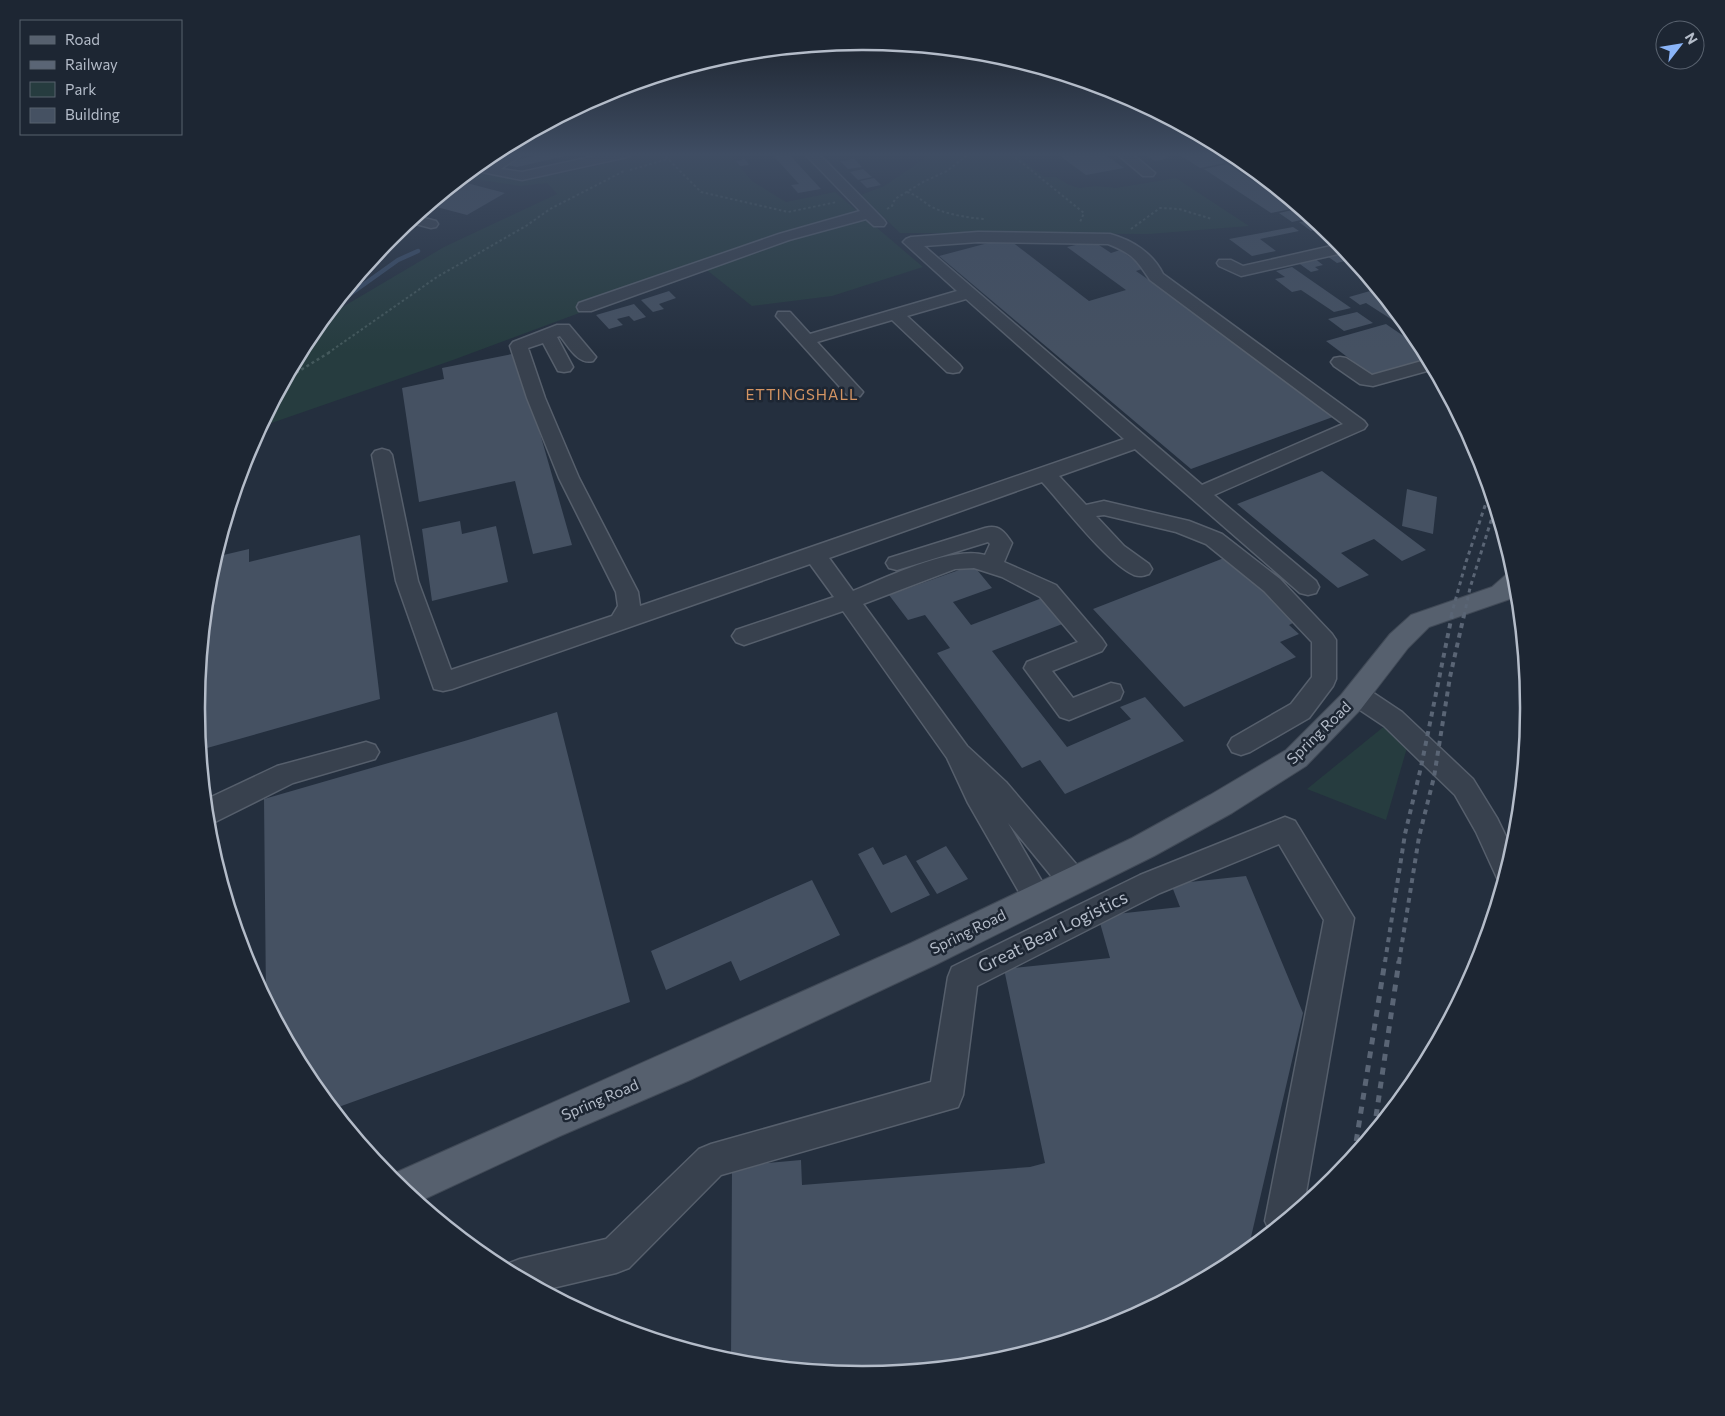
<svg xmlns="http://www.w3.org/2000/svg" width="1725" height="1416" font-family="Commissioner,sans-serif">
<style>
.green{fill:#263c3f}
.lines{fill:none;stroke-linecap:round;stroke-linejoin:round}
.stream{stroke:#394c67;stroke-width:4.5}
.building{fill:#455162}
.minor-casing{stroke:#565f6c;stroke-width:3}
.major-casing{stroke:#414a57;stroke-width:2}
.path-far1{stroke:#44595c;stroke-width:2;stroke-dasharray:2.5 2.5;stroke-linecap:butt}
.path{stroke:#44595c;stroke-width:2.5;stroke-dasharray:3 3;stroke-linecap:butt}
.minor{fill:#38414e;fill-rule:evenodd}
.major{fill:#56606e;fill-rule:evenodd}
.rail-far2{stroke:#5a6575;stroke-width:3;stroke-dasharray:4 4;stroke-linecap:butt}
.rail-far1{stroke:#5a6575;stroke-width:4;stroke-dasharray:5 5;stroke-linecap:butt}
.rail{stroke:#5a6575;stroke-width:5;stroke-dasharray:7 7;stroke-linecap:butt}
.labels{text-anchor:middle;stroke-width:5;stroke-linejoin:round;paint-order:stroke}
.far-quarter-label{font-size:15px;letter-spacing:1px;fill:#d59563;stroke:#1d2633}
.street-label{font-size:15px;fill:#b4bcc9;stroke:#1d2633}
.near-street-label{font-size:18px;fill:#b4bcc9;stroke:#1d2633}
.rim{fill:none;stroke:#b4bcc9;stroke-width:2.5}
</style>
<rect width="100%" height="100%" fill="#242f3e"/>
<path class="green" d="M649,153h80l23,28 34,21 49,-10 88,75 -91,29 -80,10 -49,-39 -250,93 -193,67 48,-90 16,-19 120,-71 113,-53 -10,-11 -27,3 -57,-9 9,-7c13,3 28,8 42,8 41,1 94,-16 135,-25z
M933,153h86l-2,2 27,22h12l13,8 10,3 17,-2 20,2 60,-10 73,48 -100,8 -249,-1 -39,-38 23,-9z
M1387,724l24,10 -25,86 -79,-31z"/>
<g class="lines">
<path class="stream" d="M335,305l63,-45 20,-9"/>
</g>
<path class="building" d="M546,153l28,1 -57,13 -13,-3 8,-5 5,1z
M771,153h17l33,36 -23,4 -7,-8 8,-1z
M1056,153h47l21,15 -38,7z
M1142,153h18l9,5 -14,3z
M1177,153h33l15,10 -25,5z
M492,154l10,3 -11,6 -8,-2z
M745,159l4,6 -9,1 -4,-5z
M854,159l8,8 -14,2 -8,-8z
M1227,164l69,44 -25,5 -67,-44z
M863,169l9,8 -14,3 -8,-8z
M874,178l7,7 -14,3 -7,-7z
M459,181l46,12 -38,22 -38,-10z
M1297,209l13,9 -18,4 -13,-9z
M1307,221l12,8 -8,2 -12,-9z
M1293,227l6,4 -39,8 16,12 -24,5 -23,-17z
M1007,238l82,63 37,-11 -59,-43 26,-6 18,12 9,-3 25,18 -9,3 205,143 -150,55 -252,-213z
M1346,252l7,7 -16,4 -10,-7z
M1314,258l9,7 -8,2 4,3 -8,2 -14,-10z
M1292,267l59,41 -17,4 -33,-22 -9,2 -17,-13 10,-2 -9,-6z
M1377,289l7,8 18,22 -8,2 -28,-18 -6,2 -11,-8z
M669,291l7,7 -17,6 5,5 -11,3 -12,-12z
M634,304l12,13 -12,4 -5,-5 -12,3 6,6 -14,4 -13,-14z
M1357,312l16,11 -29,8 -16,-12z
M1386,324l38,26 6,12 -56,15 -48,-36z
M517,353l55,192 -39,9 -18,-73 -96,21 -17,-114 42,-9 -2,-11z
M1322,471l71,54 33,25 -24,11 -28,-22 -33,14 28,22 -31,13 -101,-84z
M1407,489l30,8 -4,37 -31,-8z
M460,521l2,13 34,-8 12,56 -76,19 -10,-72z
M360,535l20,164 -180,51 -4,-42 13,-130 6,-21 34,-8v13z
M1224,558l27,24 7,-3 37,43 -6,3 10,9 -19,8 16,15 -112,50 -91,-98z
M973,565l19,23 -39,14 18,23 71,-27 23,25 -73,28 75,96 64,-28 -11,-12 25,-10 39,44 -119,53 -25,-34 -18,8 -85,-115 13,-5 -25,-33 -17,5 -19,-25z
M557,712l73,290 -297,107 -25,-31 -42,-79 -2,-200 204,-59z
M946,846l22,33 -31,15 -21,-33z
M873,847l10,18 23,-10 24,40 -39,18 -33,-59z
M1246,876l57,137 -55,237 -15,13 -116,61 -125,38 -130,13 -131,-13 1,-196 69,-6 1,25 228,-18 15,-4 -41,-194 106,-11 -12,-42 82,-9 -9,-23z
M812,880l28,55 -100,46 -9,-20 -65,29 -15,-39z"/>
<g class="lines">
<defs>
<path id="minor" d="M508,153h16l-23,16 21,3 87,-19h25l-7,4 -105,23 -50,-10 8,-6 7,1z
M804,153h14l66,67 2,3 -2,3h-10l-8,-7 -77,21 -198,71h-12l-2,-4 2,-4 200,-69 81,-23z
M1116,153h15l24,20 -2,3h-10z
M416,216l20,5 2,3 -2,3 -5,1 -23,-6z
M978,232l132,2c22,6 43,19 53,40l201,147 3,4 -3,4 -150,66 102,86 3,6 -3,6 -8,2 -8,-2 -165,-144 -76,27 27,29 18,-4 85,20 33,13 58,45 52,55 4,6v39l-3,7 -24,32 -59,34 -9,3 -9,-3 -4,-7 4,-7 59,-34 21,-27v-35l-48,-51 -58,-47 -30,-12 -72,-17 -8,1 28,30 25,18 3,5 -3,5c-6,2 -9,3 -15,1 -28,-13 -70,-69 -92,-93l-213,76 24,33c32,-13 99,-46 132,-36l5,-11 -2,-2 -91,28 -8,-2 -3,-5 3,-5 96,-30c14,-4 20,4 27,15l-8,19 52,23 46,54 4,6 -4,6 -50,20 21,27 38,-15 9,2 3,7 -3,7 -51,21 -9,-3 -36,-49 3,-6 51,-20 -38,-45 -38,-20 -28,-9 -19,1 -92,35 104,142 39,36 76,89 4,9 -4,9 -10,4 -10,-4 -54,-66 43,74 -4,9 -10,4 -10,-4 -59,-103 -21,-45 -104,-147 -99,34 -8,-3 -4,-6 4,-6 98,-33 -24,-33 -358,125 -9,2 -9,-2 -38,-108 -24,-126 3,-4 7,-2 7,2 3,4 26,126 33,89 161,-54 6,-10 -2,-14 -57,-114 -32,-80 -17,-52 3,-4 44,-17h12l27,32 -3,4c-15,4 -24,-14 -33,-25l-3,1 16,30 -3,4 -6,1 -6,-1 -15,-28 -15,5 17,50 34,80 59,114 2,14 484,-167 -158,-140 -59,17 52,48 3,4 -3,4 -6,1 -6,-1 -55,-52 -75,22 46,50 -3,4 -6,2 -6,-2 -72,-80 2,-4h12l20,22 147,-43 -54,-49 3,-3 5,-2zM978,242l130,2c25,10 28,15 42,36l193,144 -141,61 -278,-239z
M1340,244l7,8 -106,24 -22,-10 -2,-3 2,-3h12l12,6z
M1340,357l6,1 26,17 57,-16 5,10 -61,17 -13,-2 -26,-18 -3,-4 3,-4z
M1357,685l9,3 36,24 71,67 24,39 16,33 -9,29 -7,-2 -21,-46 -21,-37 -71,-69 -36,-24 -3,-7 3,-7z
M366,742l9,3 4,7 -4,7 -82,24 -86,43 -2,-25 4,-3 68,-32z
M1285,817l10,4 59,97 -50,286 -34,28 -5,-11 59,-301 -45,-76 -119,49 -183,93 -14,109 -5,12 -237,68 -92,93 -13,5 -72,17 -39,-21 2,-5 13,-5 86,-20 93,-90 12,-5 220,-62 17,-105 4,-10 188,-92z"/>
<path id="major" d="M1219,153h13l21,17h-9z
M1514,571l4,21 -8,7 -81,28 -21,21 -47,61 -55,57 -74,47 -78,43 -219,109 -245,115 -130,56 -142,66 -30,-26 523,-233 221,-105 78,-43 76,-45 55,-55 49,-61 21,-19 81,-28 16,-14z"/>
</defs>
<use href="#minor" class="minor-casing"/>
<use href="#major" class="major-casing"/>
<path class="path-far1" d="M662,153l39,39 87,20 49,-10
M1013,153l3,5 68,55 -4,9
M630,170l38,-11
M907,192c9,3 13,7 20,12 14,10 42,14 58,15
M887,209l5,-3 3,-7 28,-17 24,-11 23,-18
M1131,229l29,-21 19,1 33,10
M328,353l109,-76 89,-51 24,-17 74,-38"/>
<path class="path" d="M286,379l44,-27"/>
<use href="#minor" class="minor"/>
<use href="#major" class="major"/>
<path class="rail-far2" d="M1451,616l15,-54 24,-71
M1464,616l6,-28 25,-80"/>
<path class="rail-far1" d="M1385,962l20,-128 16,-67 31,-152
M1399,962l20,-125 15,-60 16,-100 14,-62"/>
<path class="rail" d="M1374,1130l25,-169
M1354,1155l31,-194"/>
</g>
<linearGradient id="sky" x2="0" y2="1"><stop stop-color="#141a22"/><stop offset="0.44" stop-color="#3f4d63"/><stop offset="1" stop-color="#3f4d63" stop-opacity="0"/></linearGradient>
<rect width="1725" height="351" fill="url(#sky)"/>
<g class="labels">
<g class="far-quarter-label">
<text x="802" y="400">ETTINGSHALL</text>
</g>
<g class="street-label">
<text transform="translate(1319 733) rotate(-44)" y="5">Spring Road</text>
<text transform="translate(968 932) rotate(-26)" y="5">Spring Road</text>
<text transform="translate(600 1100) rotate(-23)" y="5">Spring Road</text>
</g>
<g class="near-street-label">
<text transform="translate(1053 932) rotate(-26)" y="6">Great Bear Logistics</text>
</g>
</g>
<path d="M0 0H1725V1416H0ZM862 50H863A657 657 0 0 1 1520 707V709A657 657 0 0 1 863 1366H862A657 657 0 0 1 205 709V707A657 657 0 0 1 862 50Z" fill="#1d2633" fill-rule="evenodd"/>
<path class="rim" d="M862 50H863A657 657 0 0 1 1520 707V709A657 657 0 0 1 863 1366H862A657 657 0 0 1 205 709V707A657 657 0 0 1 862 50Z"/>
<rect x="20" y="20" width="162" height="115" fill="#1d2633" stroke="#59626f"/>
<rect x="30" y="36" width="25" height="8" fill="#56606e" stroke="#59626f"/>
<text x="65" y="45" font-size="15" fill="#b4bcc9">Road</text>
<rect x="30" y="61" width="25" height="8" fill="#5a6575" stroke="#59626f"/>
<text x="65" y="70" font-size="15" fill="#b4bcc9">Railway</text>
<rect x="30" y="82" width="25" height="15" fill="#263c3f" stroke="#59626f"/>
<text x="65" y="95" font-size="15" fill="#b4bcc9">Park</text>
<rect x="30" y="108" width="25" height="15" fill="#455162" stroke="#59626f"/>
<text x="65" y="120" font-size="15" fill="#b4bcc9">Building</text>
<g transform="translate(1680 45) rotate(59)"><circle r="24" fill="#1d2633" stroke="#59626f"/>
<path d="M0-4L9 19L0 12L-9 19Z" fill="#8ab4f8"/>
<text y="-8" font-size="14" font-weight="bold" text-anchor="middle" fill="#b4bcc9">N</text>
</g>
</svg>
